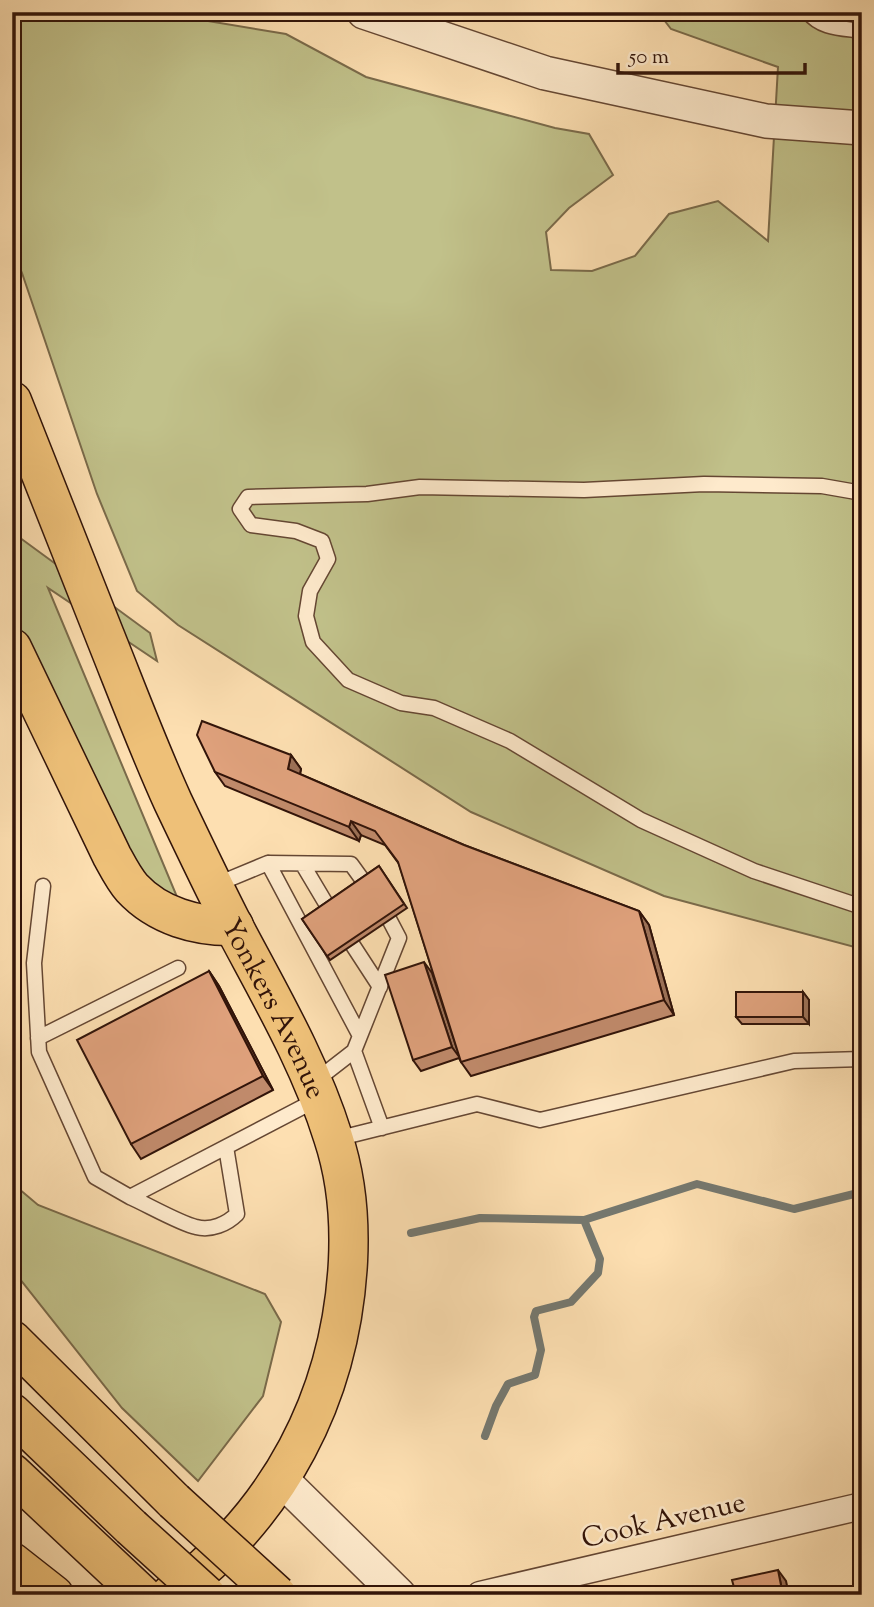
<svg xmlns="http://www.w3.org/2000/svg" width="874" height="1607" font-family="'Sorts Mill Goudy',serif">
<style>
.green{fill:#c1c18a;stroke:#7a6a4a;stroke-width:2}
.lines{fill:none;stroke-linecap:round;stroke-linejoin:round}
.stream{stroke:#75786f;stroke-width:8}
.service-casing{stroke:#654733;stroke-width:17}
.minor-casing{stroke:#654733;stroke-width:29}
.tertiary-casing{stroke:#654733;stroke-width:36}
.primary-casing{stroke:#321409;stroke-width:41}
.motorway-casing{stroke:#321409;stroke-width:41}
.service{stroke:#feeacc;stroke-width:14}
.minor{stroke:#feeacc;stroke-width:26}
.tertiary{stroke:#feeacc;stroke-width:33}
.primary{stroke:#eec078;stroke-width:38}
.motorway{stroke:#eec078;stroke-width:38}
.motorway-bridge-casing{stroke:#321409;stroke-width:41;stroke-linecap:butt}
.motorway-bridge{stroke:#eec078;stroke-width:38}
.wall{fill:#c08a6b;stroke:#321409;stroke-width:2}
.shaded-wall{fill:#9c7157;stroke:#321409;stroke-width:2}
.building{fill:#dfa17c;stroke:#321409;stroke-width:2}
.labels{text-anchor:middle;stroke-width:5;stroke-linejoin:round;paint-order:stroke}
.street-label{font-size:28px;fill:#321409;stroke:#feeacc}
</style>
<rect width="100%" height="100%" fill="#fddfb1"/>
<filter id="stains"><feTurbulence type="fractalNoise" baseFrequency=".00286" numOctaves="4"/><feColorMatrix values="0 0 0 0 .2 0 0 0 0 .09 0 0 0 0 .02 0 0 0 .5 -.17"/></filter>
<radialGradient id="worn" r=".72"><stop offset=".6" stop-color="#630" stop-opacity="0"/><stop offset="1" stop-color="#630" stop-opacity=".3"/></radialGradient>
<path class="green" d="M12,12h142l132,22 80,43 189,51 34,6 24,41 -44,33 -23,24 5,38 41,1 43,-15 34,-42 49,-13 50,40 10,-174 -107,-38 -13,-17h120l3,3 1,-3h80v937l-198,-53 -193,-84 -293,-187 -41,-34 -40,-97 -75,-221 -10,-23z
M12,532l138,101 7,28 -109,-73 132,316 -29,-11 -126,-248 -13,-21z
M12,1183l26,22 227,89 16,28 -18,74 -65,85 -76,-73 -110,-139z"/>
<g class="lines">
<path class="stream" d="M411,1233l69,-15 104,2 113,-36 97,25 68,-17
M485,1436l11,-30 12,-22 27,-9 6,-25 -7,-33 2,-6 35,-9 27,-29 2,-14 -16,-39"/>
<defs>
<path id="service" d="M808,12c13,17 34,16 54,19
M862,493l-40,-7 -118,-2 -120,6 -164,-3 -53,7 -119,3 -8,12 11,16 45,6 26,10 6,18 -18,32 -4,25 7,26 35,38 53,23 33,5 76,33 131,79 113,51 108,36
M268,863l92,173 -6,15 -40,31
M303,865l25,42
M215,885l53,-22 83,1 13,18
M43,886l-9,77 5,89 56,125 35,20 188,-98
M352,944l28,43
M360,1036l39,-98 -10,-19
M38,1038l140,-70
M354,1051l28,77
M336,1139l141,-35 63,16 254,-59 68,-2
M130,1197c16,7 51,27 66,30 15,4 31,-3 41,-13l-11,-67"/>
<path id="minor" d="M480,1595l382,-89"/>
<path id="tertiary" d="M364,12l181,61 221,48 96,7
M281,1479l118,116"/>
<g id="primary">
<path id="s1" d="M12,401c31,79 62,157 93,235 22,55 43,111 68,166 20,42 40,84 61,125 36,68 76,136 99,210 13,39 17,83 15,124 -7,136 -69,253 -178,334"/>
</g>
<path id="motorway" d="M12,648l100,208c6,11 12,23 20,32 26,28 65,39 102,38
M12,1340l162,161
M12,1413l119,114
M12,1473l130,122
M12,1562l42,33"/>
</defs>
<use href="#service" class="service-casing"/>
<use href="#minor" class="minor-casing"/>
<use href="#tertiary" class="tertiary-casing"/>
<use href="#primary" class="primary-casing"/>
<use href="#motorway" class="motorway-casing"/>
<use href="#service" class="service"/>
<use href="#minor" class="minor"/>
<use href="#tertiary" class="tertiary"/>
<use href="#primary" class="primary"/>
<use href="#motorway" class="motorway"/>
<defs>
<path id="motorway-bridge" d="M174,1501l103,94
M131,1527l75,68"/>
</defs>
<use href="#motorway-bridge" class="motorway-bridge-casing"/>
<use href="#motorway-bridge" class="motorway-bridge"/>
</g>
<path class="wall" d="M291,755l10,14 -1,5 164,71 175,66 10,14 25,90 -203,61 -10,-14 -2,-4 -38,13 -8,-11 19,-87 19,57 -52,-166 -14,-19 -24,-10 -2,6 -134,-55 -10,-14z
M379,866l28,42 -77,52 -28,-41z
M209,971l10,15 54,104 -132,69 -10,-15z
M803,992l6,8v24h-67l-6,-7z"/>
<path class="shaded-wall" d="M291,755l10,14 -3,14 -10,-14z
M351,821l10,14 -2,6 -10,-14z
M639,911l10,14 25,90 -10,-15z
M424,962l8,11 28,85 -8,-11z
M209,971l10,15 54,104 -10,-14z
M803,992l6,8v24l-6,-7z
M778,1570l8,11 3,14h-6z"/>
<path class="building" d="M202,721l89,34 -3,14 176,76 175,66 25,89 -203,62 -63,-200 -23,-31 -24,-10 -2,6 -134,-55 -18,-37z
M379,866l25,38 -77,52 -25,-37z
M424,962l28,85 -39,13 -28,-85z
M209,971l54,105 -132,68 -54,-104z
M736,992h67v25h-67z
M778,1570l5,25h-64l16,-4 -3,-11z
M862,1581v14h-6z
M703,1587l2,8h-38z"/>
<g class="labels">
<g class="street-label">
<text dy="10" stroke="none"><textPath href="#s1" startOffset="662">Yonkers Avenue</textPath></text>
<text transform="translate(663 1519) rotate(-13)" y="10">Cook Avenue</text>
</g>
</g>
<rect width="874" height="1607" fill="none" stroke="#fddfb1" stroke-width="42"/>
<rect x="14" y="14" width="846" height="1579" fill="none" stroke="#321409" stroke-width="3.5"/>
<rect x="21" y="21" width="832" height="1565" fill="none" stroke="#321409" stroke-width="2"/>
<path d="M618 63v10h187v-10" fill="none" stroke="#321409" stroke-width="3.5"/>
<text x="629" y="63" font-size="21" fill="#321409" stroke="#feeacc" stroke-width="5" paint-order="stroke">50 m</text>
<rect width="100%" height="100%" filter="url(#stains)"/>
<rect width="100%" height="100%" fill="url(#worn)"/>
</svg>
